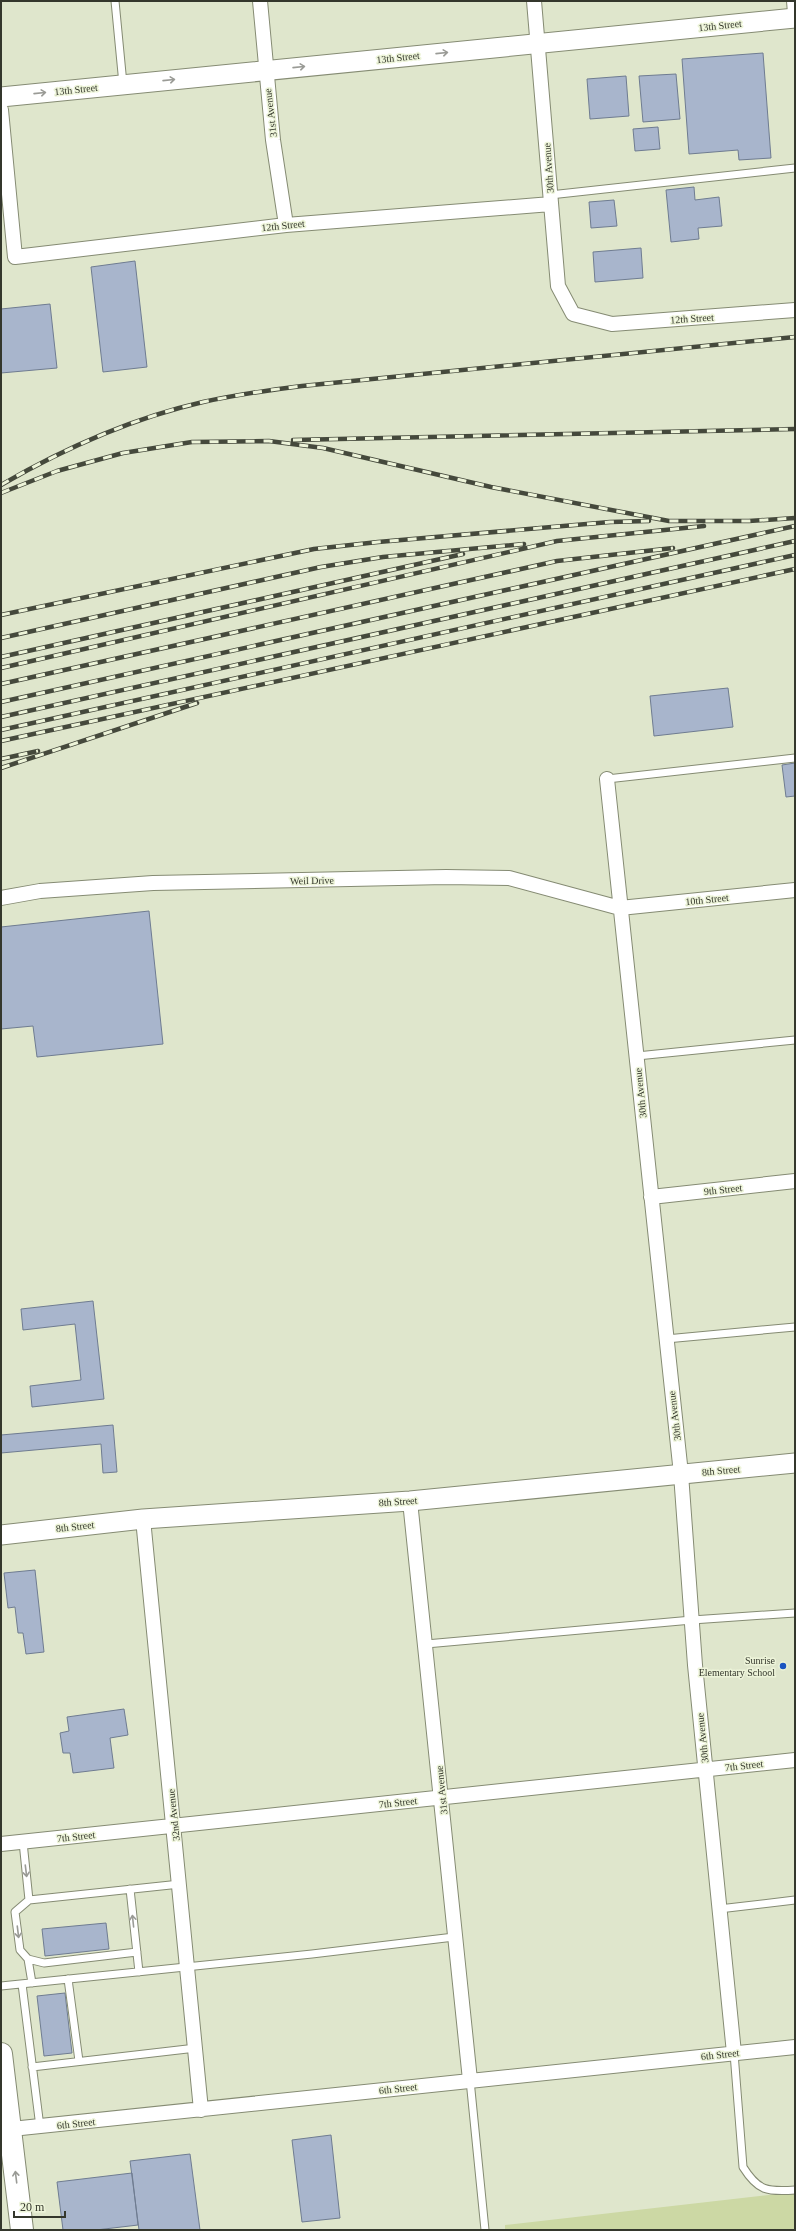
<svg xmlns="http://www.w3.org/2000/svg" width="796" height="2231" font-family="Georgia,serif">
<style>
.green{fill:#ccd8a4}
.building{fill:#a8b5cc;stroke:#6f7c91}
.lines{fill:none;stroke-linecap:round;stroke-linejoin:round}
.lane-casing{stroke:#858b73;stroke-width:9}
.street-casing{stroke:#858b73;stroke-width:16}
.secondary-casing{stroke:#858b73;stroke-width:21}
.highway-casing{stroke:#858b73;stroke-width:24}
.lane{stroke:#fff;stroke-width:7}
.street{stroke:#fff;stroke-width:14}
.secondary{stroke:#fff;stroke-width:19}
.highway{stroke:#fff;stroke-width:22}
.rail-casing{stroke:#45493c;stroke-width:4.5}
.rail{stroke:#edf4d9;stroke-width:3;stroke-dasharray:9;stroke-linecap:butt}
.oneway{stroke:#9a9b96}
.poi-dot{fill:#1a54c0;stroke:#edf4d9;stroke-width:1.5}
.labels{text-anchor:middle;stroke-width:3;stroke-linejoin:round;paint-order:stroke}
.street-label{font-size:10px;fill:#34372c;stroke:#edf4d9}
.poi-label{font-size:10px;fill:#34372c;stroke:#edf4d9;text-anchor:end}
</style>
<rect width="100%" height="100%" fill="#dfe6cc"/>
<path class="green" d="M795,2192v38h-290v-5z"/>
<path class="building" d="M763,53l8,105 -32,2 -1,-10 -49,4 -7,-95z
M676,74l4,45 -37,3 -4,-46z
M626,76l3,40 -39,3 -3,-40z
M658,127l2,22 -25,2 -2,-22z
M694,187l1,13 24,-3 3,29 -24,2 1,11 -28,3 -5,-52z
M614,200l3,26 -26,2 -2,-26z
M641,248l2,30 -48,4 -2,-30z
M135,261l12,106 -44,5 -12,-105z
M50,304l7,64 -56,5v-64z
M728,688l5,39 -79,9 -4,-40z
M795,763v33l-9,1 -4,-32z
M149,911l14,133 -126,13 -4,-31 -32,3v-102z
M93,1301l11,98 -72,8 -2,-21 51,-6 -6,-56 -52,6 -2,-21z
M113,1425l4,47 -14,1 -2,-29 -100,9v-18z
M35,1570l9,82 -18,2 -3,-21h-5l-3,-26 -7,1 -4,-35z
M124,1709l4,26 -18,3 4,30 -41,5 -3,-20h-7l-3,-20 9,-2 -2,-14z
M106,1923l3,26 -64,7 -3,-27z
M65,1993l7,60 -28,3 -7,-60z
M331,2135l9,83 -38,4 -10,-82z
M190,2154l10,76h-61l-9,-69z
M132,2173l6,52 -42,5h-33l-6,-48z"/>
<g class="lines">
<defs>
<path id="lane" d="M115,1l8,83
M550,195l245,-27
M607,779l188,-21
M637,1056l158,-16
M666,1339l129,-12
M426,1644l266,-24 103,-7
M23,1842l6,58
M130,1889l9,83
M719,1909l76,-9
M137,1952l-93,11 -16,-4 -8,-9 -5,-38 14,-12 151,-16
M28,1959l4,24
M68,1979l11,82
M22,1984l18,143
M1,1986l311,-32 142,-17
M734,2053l9,114c15,24 24,25 52,23
M32,2067l164,-19
M470,2080l15,150"/>
<path id="street" d="M260,1l13,139 13,85
M534,1l24,285 15,28 39,10 183,-14
M794,1l1,12
M1,110l14,147 271,-32 265,-21
M607,779l74,695 14,191 39,388
M1,898l39,-7 113,-8 293,-6 63,1 111,30 175,-18
M651,1197l144,-16
M410,1501l60,579
M143,1519l58,591
M1,1844l794,-84
M2,2130l793,-83"/>
<path id="secondary" d="M1,97l794,-79
M1,1535l142,-16 267,-18 385,-38"/>
<path id="highway" d="M1,2054l21,176"/>
</defs>
<use href="#lane" class="lane-casing"/>
<use href="#street" class="street-casing"/>
<use href="#secondary" class="secondary-casing"/>
<use href="#highway" class="highway-casing"/>
<use href="#lane" class="lane"/>
<use href="#street" class="street"/>
<use href="#secondary" class="secondary"/>
<use href="#highway" class="highway"/>
<defs>
<path id="rail" d="M293,440l502,-11
M1,485c62,-36 132,-67 202,-83 33,-7 66,-12 99,-16l493,-49
M1,493l56,-22 66,-18 69,-11 77,-1 54,7 168,39 178,34h80l46,-3
M1,615l313,-66 64,-7 232,-20 39,-1
M1,638l320,-71 62,-10 141,-13
M1,657l462,-103
M1,668l556,-127 147,-15
M1,684l556,-123 116,-13
M1,702l794,-176
M1,717l794,-176
M1,730l794,-175
M1,741l794,-172
M1,759l37,-8
M1,768l196,-65"/>
</defs>
<use href="#rail" class="rail-casing"/>
<use href="#rail" class="rail"/>
</g>
<defs><path id="oneway-shaft" d="M-6 0H5M1.5-3L5.5 0L1.5 3" fill="none" stroke-width="1.6" stroke-linecap="round" stroke-linejoin="round"/></defs>
<g class="oneway">
<use href="#oneway-shaft" transform="translate(442 53) rotate(-6)"/>
<use href="#oneway-shaft" transform="translate(299 67) rotate(-6)"/>
<use href="#oneway-shaft" transform="translate(169 80) rotate(-6)"/>
<use href="#oneway-shaft" transform="translate(40 93) rotate(-6)"/>
<use href="#oneway-shaft" transform="translate(26 1871) rotate(83)"/>
<use href="#oneway-shaft" transform="translate(133 1921) rotate(-96)"/>
<use href="#oneway-shaft" transform="translate(18 1932) rotate(83)"/>
<use href="#oneway-shaft" transform="translate(16 2177) rotate(-97)"/>
</g>
<circle class="poi-dot" cx="783" cy="1666" r="4"/>
<g class="labels">
<g class="street-label">
<text transform="translate(720 25) rotate(-6)" y="4">13th Street</text>
<text transform="translate(398 57) rotate(-6)" y="4">13th Street</text>
<text transform="translate(76 89) rotate(-6)" y="4">13th Street</text>
<text transform="translate(270 113) rotate(-97)" y="4">31st Avenue</text>
<text transform="translate(548 168) rotate(-94)" y="4">30th Avenue</text>
<text transform="translate(283 225) rotate(-6)" y="4">12th Street</text>
<text transform="translate(692 318) rotate(-4)" y="4">12th Street</text>
<text transform="translate(312 880) rotate(-1)" y="4">Weil Drive</text>
<text transform="translate(707 899) rotate(-6)" y="4">10th Street</text>
<text transform="translate(640 1093) rotate(-96)" y="4">30th Avenue</text>
<text transform="translate(723 1189) rotate(-6)" y="4">9th Street</text>
<text transform="translate(674 1416) rotate(-97)" y="4">30th Avenue</text>
<text transform="translate(721 1470) rotate(-5)" y="4">8th Street</text>
<text transform="translate(398 1501) rotate(-4)" y="4">8th Street</text>
<text transform="translate(75 1526) rotate(-6)" y="4">8th Street</text>
<text transform="translate(702 1738) rotate(-96)" y="4">30th Avenue</text>
<text transform="translate(744 1765) rotate(-6)" y="4">7th Street</text>
<text transform="translate(441 1790) rotate(-96)" y="4">31st Avenue</text>
<text transform="translate(398 1802) rotate(-6)" y="4">7th Street</text>
<text transform="translate(173 1815) rotate(-96)" y="4">32nd Avenue</text>
<text transform="translate(76 1836) rotate(-6)" y="4">7th Street</text>
<text transform="translate(720 2054) rotate(-6)" y="4">6th Street</text>
<text transform="translate(398 2088) rotate(-6)" y="4">6th Street</text>
<text transform="translate(76 2123) rotate(-6)" y="4">6th Street</text>
</g>
<g class="poi-label">
<text x="775" y="1664">Sunrise<tspan x="775" dy="12">Elementary School</tspan></text>
</g>
</g>
<rect width="796" height="2231" fill="none" stroke="#34372c" stroke-width="4"/>
<path d="M14 2211v6h51v-6" fill="none" stroke="#34372c" stroke-width="2"/>
<text x="20" y="2211" font-size="12" fill="#34372c" stroke="#edf4d9" stroke-width="3" paint-order="stroke">20 m</text>
</svg>
